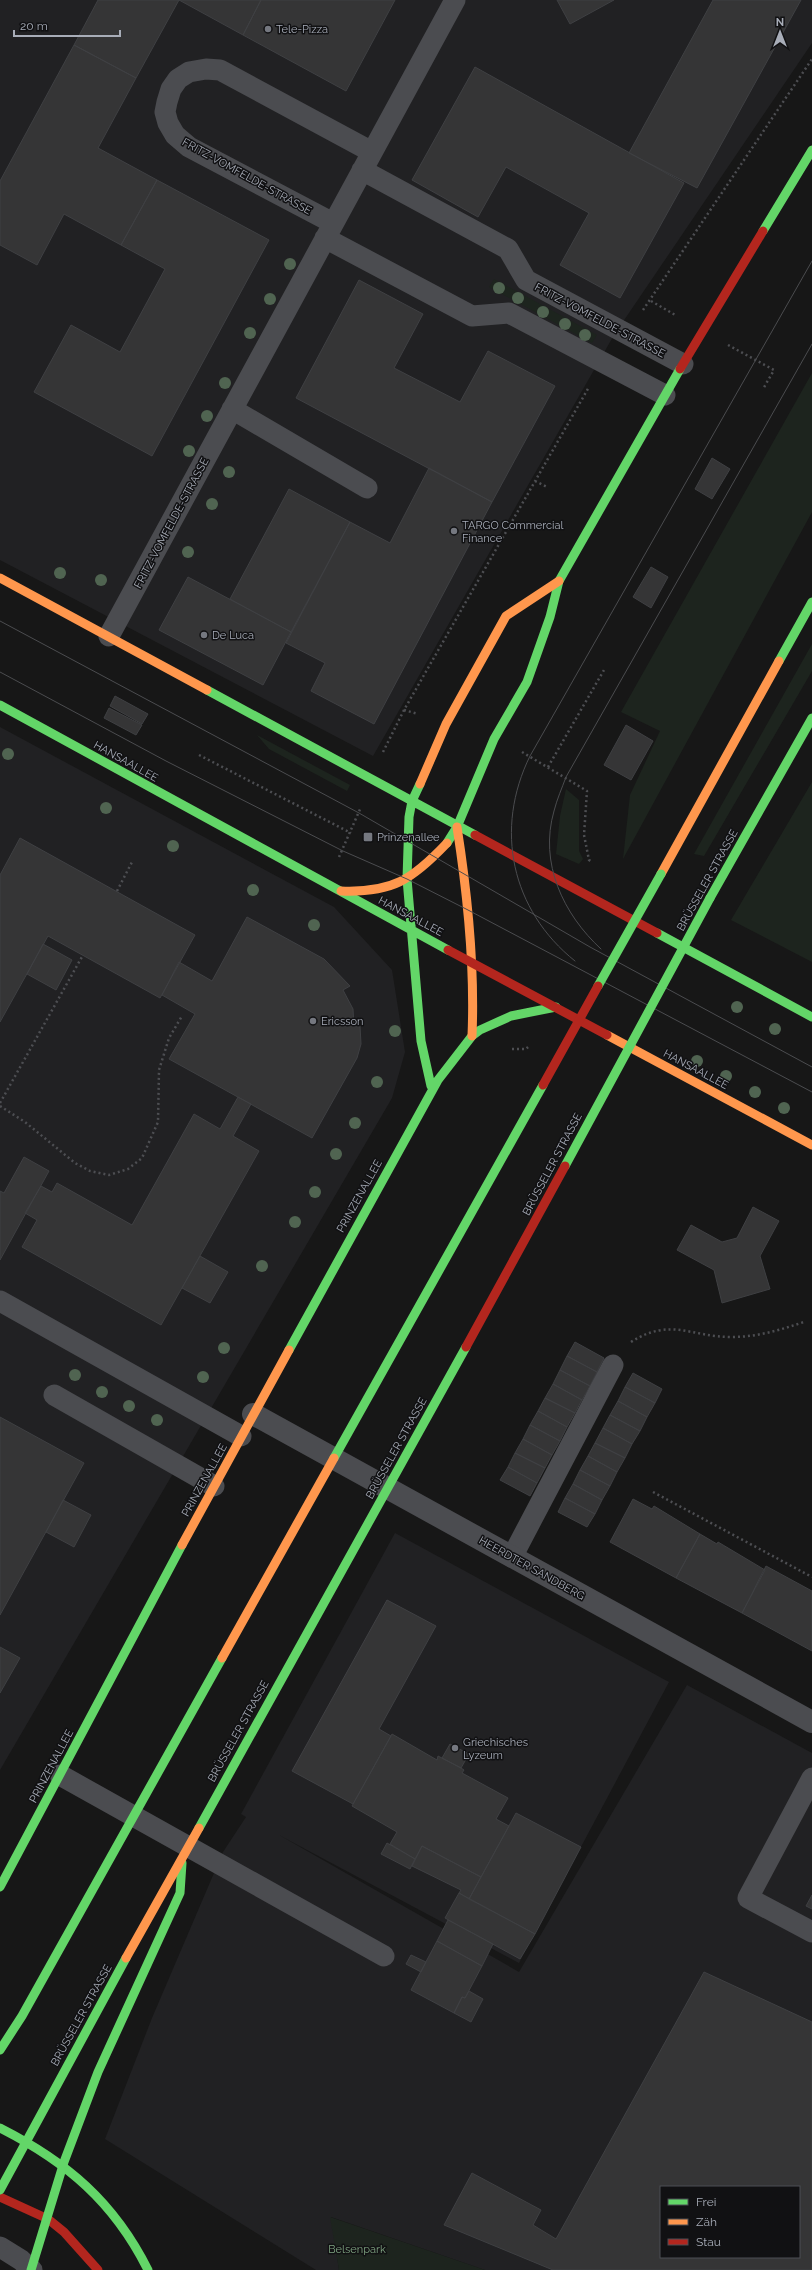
<svg xmlns="http://www.w3.org/2000/svg" width="812" height="2270" font-family="Raleway,sans-serif">
<style>
.built{fill:#212123;fill-rule:evenodd}
.green{fill:#1d241e}
.building{fill:#353536;stroke:#3f4043;fill-rule:evenodd}
.lines{fill:none;stroke-linecap:round;stroke-linejoin:round}
.path{stroke:#4d4e52;stroke-width:2.5;stroke-dasharray:2 3;stroke-linecap:butt}
.lane{stroke:#4b4c50;stroke-width:21}
.street{stroke:#4b4c50;stroke-width:22}
.fast{stroke:#63d668;stroke-width:9}
.slow{stroke:#ff974d;stroke-width:9}
.jam{stroke:#b3261e;stroke-width:9}
.tram{stroke:#4b4c4f;stroke-width:1}
.fast-bridge{stroke:#63d668;stroke-width:9}
.slow-bridge{stroke:#ff974d;stroke-width:9}
.jam-bridge{stroke:#b3261e;stroke-width:9}
.tree{fill:#506451}
.poi-dot{fill:#757880;stroke:#111113;stroke-width:1.5}
.labels{text-anchor:middle;stroke-width:3;stroke-linejoin:round;paint-order:stroke}
.poi-label{font-size:11px;fill:#a8adb8;stroke:#111113;text-anchor:start}
.street-label{font-size:11px;fill:#a8adb8;stroke:#111113}
.park-label{font-size:11px;fill:#7fa381;stroke:#111113}
</style>
<rect width="100%" height="100%" fill="#171717"/>
<path class="built" d="M0,0h812v43l-198,292 -241,421 -373,-196z
M0,727l334,180 58,63 13,82 -13,46 -392,672z
M395,1533l274,149 -150,281 -240,-128 240,137 168,-287 125,68v517h-327l-154,-53 8,53h-23l-211,-131 47,-121 71,-166 23,-35 -5,-3zM661,2187h138v70h-138z"/>
<path class="green" d="M494,279l103,56 -5,8 -103,-56z
M812,373v139l-189,347 7,-64 30,-64 -39,-19z
M812,644v27l-108,185 -10,-2z
M257,735l93,50 -3,6 -78,-42z
M812,782v180l-81,-42z
M566,789l13,11v51l4,8 -4,5 -23,-10 4,-38z
M330,2217l155,53h-146z"/>
<path class="building" d="M98,0h81l-43,78 -62,-33z
M179,0h82l-18,35z
M261,0h134l-49,91 -103,-56z
M557,0h57l-44,24z
M713,0h88l-104,188 -68,-35z
M74,45l62,33 -38,70 59,32 -36,65 -57,-31 -27,51 -37,-20v-64z
M475,67l209,116 -64,115 -60,-33 29,-52 -83,-46 -28,50 -66,-37z
M157,180l112,60 -117,216 -118,-64 37,-67 49,27 45,-83 -44,-24z
M359,280l64,34 -29,54 66,34 28,-51 67,35 -63,116 -196,-104z
M712,458l18,11 -18,30 -17,-10z
M429,468l63,34 -118,222 -63,-33 14,-28 -39,-20 64,-121 40,21z
M289,489l61,33 -59,110 -61,-33z
M651,567l17,10 -17,31 -18,-11z
M188,577l103,55 -28,53 -104,-55z
M115,696l33,18 -6,10 -32,-18z
M109,708l33,17 -6,10 -32,-17z
M626,725l27,16 -22,39 -27,-15z
M20,838l175,97 -35,63 -112,-62 -48,86v-147z
M247,917l77,42 26,27 -7,4 10,19 1,17h6l1,18 -4,14 -45,80 -143,-79 26,-45 -33,-19 17,-33 33,19z
M43,944l29,16 -16,30 -29,-16z
M238,1097l13,7 -18,32 26,15 -98,174 -139,-78 15,-27 -12,-7 16,-27 11,6 5,-9 75,42 62,-111 26,15z
M24,1157l25,14 -49,89v-69l4,2z
M753,1207l26,14 -19,35 10,33 -48,14 -8,-33 -37,-20 14,-25 31,17 15,-4z
M200,1256l28,16 -18,31 -28,-15z
M575,1342l29,16 -7,14 -30,-16z
M567,1356l30,16 -7,14 -30,-16z
M560,1370l30,16 -8,14 -29,-16z
M633,1373l29,16 -7,14 -30,-16z
M553,1384l29,16 -7,13 -30,-15z
M625,1387l30,16 -8,14 -29,-16z
M545,1398l30,15 -8,14 -29,-16z
M618,1401l29,16 -7,14 -30,-16z
M538,1411l29,16 -7,14 -30,-16z
M610,1415l30,16 -8,13 -29,-16z
M0,1417l84,46 -84,152z
M530,1425l30,16 -8,14 -29,-16z
M603,1428l29,16 -7,14 -30,-15z
M523,1439l29,16 -7,13 -30,-15z
M595,1443l30,15 -8,14 -29,-16z
M515,1453l30,15 -8,15 -29,-16z
M588,1456l29,16 -7,14 -30,-16z
M508,1467l29,16 -7,13 -30,-16z
M580,1470l30,16 -8,14 -29,-16z
M573,1484l29,16 -7,14 -30,-16z
M565,1498l30,16 -8,13 -29,-15z
M633,1499l19,10 2,-3 46,28 -24,44 -66,-36z
M63,1500l28,15 -17,32 -28,-15z
M700,1534l17,10 1,-2 47,28 -23,43 -66,-35z
M766,1566l46,25v60l-70,-38z
M387,1600l49,26 -57,103 12,7 -38,68 -61,-33z
M0,1647l20,11 -20,35z
M392,1734l45,26 1,-4 23,12 3,2 -2,3 46,25 -12,21 13,7 -28,51 -59,-31 -7,13 -25,-15 7,-12 -45,-26z
M450,1744l19,10 -8,14 -19,-10z
M516,1813l65,34 -46,87 -66,-35z
M387,1843l28,16 -5,10 -29,-15z
M422,1846l59,31 -12,22 -10,-6 2,-3 -49,-24z
M459,1893l76,41 -15,25 -75,-41z
M812,1895v14l-6,-3z
M448,1920l45,24 -11,22 -45,-25z
M437,1941l45,25 -17,32 -3,-1 -8,16 -43,-23z
M411,1955l15,7 -5,10 -15,-8z
M704,1972l108,50v248h-259l-109,-45 28,-52 69,37 -8,15 23,14zM661,2187h138v70h-138z
M469,1991l14,8 -12,23 -17,-9 8,-16 3,1z"/>
<g class="lines">
<path class="path" d="M651,301l26,15
M643,310l169,-251
M728,345l46,25 -11,19
M535,481l12,6
M404,710l14,4
M383,752l21,-42 185,-323
M522,752l65,39 -3,44 5,25 3,2
M199,755l152,78
M548,767l56,-97
M339,857l22,-50
M117,891l15,-29
M512,1049h14l2,-2
M0,1103l83,-148
M0,1106l25,16 50,41 15,8 19,4 19,-6 14,-11 16,-36 1,-52 10,-32 13,-22
M631,1342c40,-25 59,-5 101,-5 25,0 48,-7 72,-15
M653,1492l159,85"/>
<path class="lane" d="M362,170l146,79 18,31 157,84
M333,223l-144,-76 -14,-12 -7,-12 -3,-11 2,-10 4,-13 7,-10 11,-7 17,-3 14,1 152,82
M325,238l147,78 37,-3 156,82
M232,409l135,79
M109,636l346,-636
M0,1301l241,135
M54,1395l160,91
M512,1557l101,-192
M60,1775l324,181
M812,1778l-64,120 64,34
M0,2247l21,13 11,10"/>
<path class="street" d="M253,1414l559,308"/>
<path class="fast" d="M763,231l49,-81
M779,661l33,-59
M207,690l268,145
M0,705l448,245
M420,784l-8,17 -3,16 -2,62 14,162 10,45
M447,843l10,-16 37,-88 33,-57 23,-65 9,-36 121,-212
M710,898l102,-180
M657,933l155,84
M289,1350l149,-270 34,-44 8,-6 31,-14 45,-9
M0,1887l182,-342
M0,2128c67,34 114,74 148,142"/>
<path class="slow" d="M0,578l207,112
M420,784l26,-60 60,-108 53,-35
M457,827c11,70 18,138 15,209
M661,874l118,-213
M341,891c51,2 71,-11 106,-48
M607,1035l205,110
M182,1545l107,-195"/>
<path class="jam" d="M680,369l83,-138
M475,835l182,98
M448,950l159,85
M0,2197l48,22 16,13 34,38"/>
<path class="tram" d="M0,621l359,192 231,134 222,120
M0,672l166,89 177,90 64,28 61,31 344,182
M601,949c-38,-35 -62,-86 -47,-138 3,-12 8,-23 12,-34l246,-433
M575,961c-64,-51 -81,-132 -45,-205l282,-495"/>
<path class="fast-bridge" d="M598,986l63,-112
M565,1166l145,-268
M334,1458l209,-373
M199,1828l267,-481
M0,2050l22,-34 200,-358
M0,2190l126,-232
M31,2270l33,-108 34,-90 82,-179 2,-30"/>
<path class="slow-bridge" d="M222,1658l112,-200
M126,1958l73,-130"/>
<path class="jam-bridge" d="M543,1085l55,-99
M466,1347l99,-181"/>
</g>
<g class="tree">
<circle cx="290" cy="264" r="6"/>
<circle cx="499" cy="288" r="6"/>
<circle cx="518" cy="298" r="6"/>
<circle cx="270" cy="299" r="6"/>
<circle cx="543" cy="312" r="6"/>
<circle cx="565" cy="324" r="6"/>
<circle cx="250" cy="333" r="6"/>
<circle cx="585" cy="335" r="6"/>
<circle cx="225" cy="383" r="6"/>
<circle cx="207" cy="416" r="6"/>
<circle cx="189" cy="451" r="6"/>
<circle cx="229" cy="472" r="6"/>
<circle cx="212" cy="504" r="6"/>
<circle cx="188" cy="552" r="6"/>
<circle cx="60" cy="573" r="6"/>
<circle cx="101" cy="580" r="6"/>
<circle cx="8" cy="754" r="6"/>
<circle cx="106" cy="808" r="6"/>
<circle cx="173" cy="846" r="6"/>
<circle cx="253" cy="890" r="6"/>
<circle cx="314" cy="925" r="6"/>
<circle cx="737" cy="1007" r="6"/>
<circle cx="775" cy="1029" r="6"/>
<circle cx="395" cy="1031" r="6"/>
<circle cx="697" cy="1061" r="6"/>
<circle cx="726" cy="1076" r="6"/>
<circle cx="377" cy="1082" r="6"/>
<circle cx="755" cy="1092" r="6"/>
<circle cx="784" cy="1108" r="6"/>
<circle cx="355" cy="1123" r="6"/>
<circle cx="336" cy="1154" r="6"/>
<circle cx="315" cy="1192" r="6"/>
<circle cx="295" cy="1222" r="6"/>
<circle cx="262" cy="1266" r="6"/>
<circle cx="224" cy="1348" r="6"/>
<circle cx="75" cy="1375" r="6"/>
<circle cx="203" cy="1377" r="6"/>
<circle cx="102" cy="1392" r="6"/>
<circle cx="129" cy="1406" r="6"/>
<circle cx="157" cy="1420" r="6"/>
</g>
<g class="poi-dot">
<circle cx="268" cy="29" r="4"/>
<circle cx="454" cy="531" r="4"/>
<circle cx="204" cy="635" r="4"/>
<rect x="363" y="832" width="10" height="10" rx="2"/>
<circle cx="313" cy="1021" r="4"/>
<circle cx="455" cy="1748" r="4"/>
</g>
<g class="labels">
<g class="poi-label">
<text x="276" y="33">Tele-Pizza</text>
<text x="462" y="529">TARGO Commercial<tspan x="462" dy="13">Finance</tspan></text>
<text x="212" y="639">De Luca</text>
<text x="377" y="841">Prinzenallee</text>
<text x="321" y="1025">Ericsson</text>
<text x="463" y="1746">Griechisches<tspan x="463" dy="13">Lyzeum</tspan></text>
</g>
<g class="street-label">
<text transform="translate(247 176) rotate(29)" y="4">FRITZ-VOMFELDE-STRASSE</text>
<text transform="translate(600 320) rotate(28)" y="4">FRITZ-VOMFELDE-STRASSE</text>
<text transform="translate(171 523) rotate(-62)" y="4">FRITZ-VOMFELDE-STRASSE</text>
<text transform="translate(126 761) rotate(29)" y="4">HANSAALLEE</text>
<text transform="translate(707 880) rotate(-61)" y="4">BRÜSSELER STRASSE</text>
<text transform="translate(411 916) rotate(28)" y="4">HANSAALLEE</text>
<text transform="translate(696 1069) rotate(28)" y="4">HANSAALLEE</text>
<text transform="translate(552 1164) rotate(-62)" y="4">BRÜSSELER STRASSE</text>
<text transform="translate(359 1196) rotate(-61)" y="4">PRINZENALLEE</text>
<text transform="translate(396 1448) rotate(-61)" y="4">BRÜSSELER STRASSE</text>
<text transform="translate(204 1480) rotate(-61)" y="4">PRINZENALLEE</text>
<text transform="translate(532 1568) rotate(29)" y="4">HEERDTER SANDBERG</text>
<text transform="translate(238 1731) rotate(-61)" y="4">BRÜSSELER STRASSE</text>
<text transform="translate(51 1766) rotate(-62)" y="4">PRINZENALLEE</text>
<text transform="translate(81 2015) rotate(-61)" y="4">BRÜSSELER STRASSE</text>
</g>
<g class="park-label">
<text x="357" y="2253">Belsenpark</text>
</g>
</g>
<rect x="660" y="2186" width="140" height="72" fill="#111113" stroke="#4d4f55"/>
<rect x="668" y="2199" width="20" height="6" fill="#63d668" stroke="#4d4f55"/>
<text x="696" y="2206" font-size="12" fill="#a8adb8">Frei</text>
<rect x="668" y="2219" width="20" height="6" fill="#ff974d" stroke="#4d4f55"/>
<text x="696" y="2226" font-size="12" fill="#a8adb8">Zäh</text>
<rect x="668" y="2239" width="20" height="6" fill="#b3261e" stroke="#4d4f55"/>
<text x="696" y="2246" font-size="12" fill="#a8adb8">Stau</text>
<g transform="translate(780 32)" stroke="#111113" stroke-width="3" paint-order="stroke">
<path d="M0-3L7 15L0 10L-7 15Z" fill="#a8adb8"/>
<text y="-6" font-size="11" font-weight="bold" text-anchor="middle" fill="#a8adb8">N</text>
</g>
<path d="M14 30v6h106v-6" fill="none" stroke="#a8adb8" stroke-width="2"/>
<text x="20" y="30" font-size="12" fill="#a8adb8" stroke="#111113" stroke-width="3" paint-order="stroke">20 m</text>
</svg>
